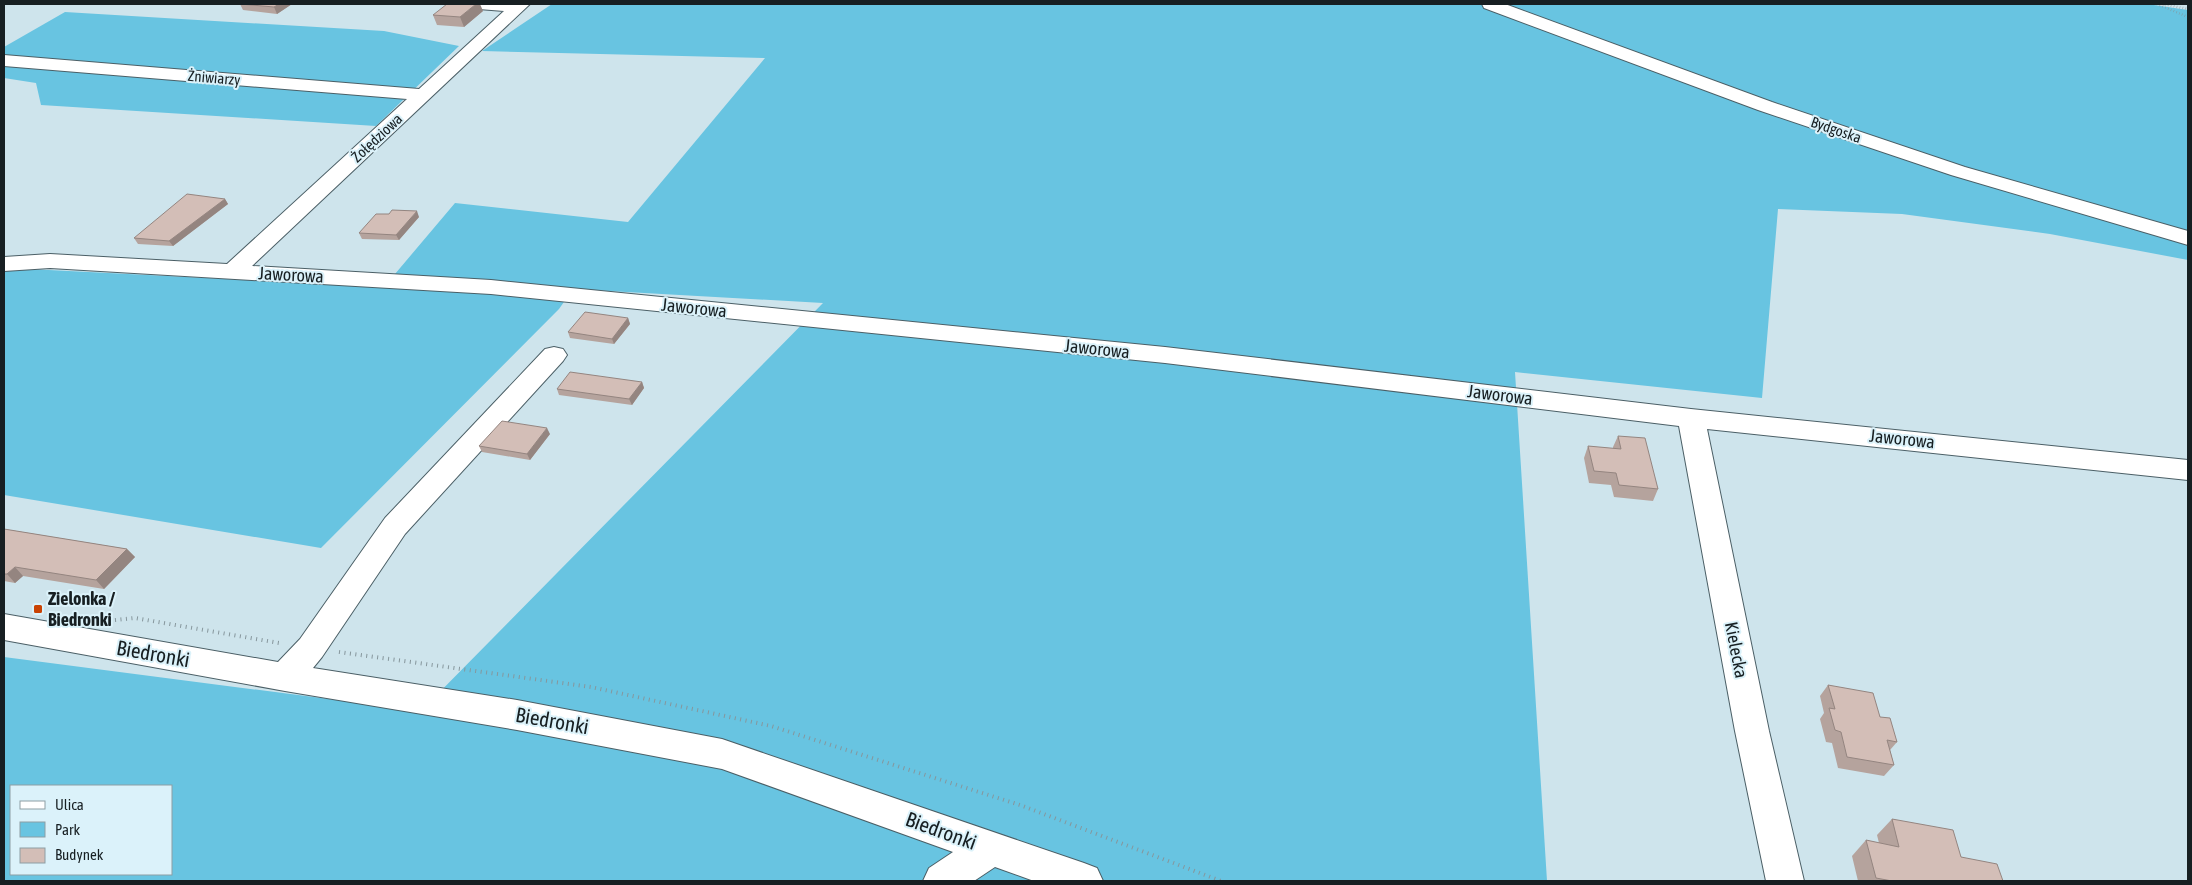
<svg xmlns="http://www.w3.org/2000/svg" width="2192" height="885" font-family="'Asap Condensed',sans-serif">
<style>
.green{fill:#68c4e1;fill-rule:evenodd}
.lines{fill:none;stroke-linecap:round;stroke-linejoin:round}
.minor-casing{stroke:#4b5f66;stroke-width:2}
.path-far1{stroke:#86969c;stroke-width:2.5;stroke-dasharray:0.5 2.5;stroke-linecap:butt}
.path{stroke:#86969c;stroke-width:4;stroke-dasharray:1 4.5;stroke-linecap:butt}
.minor{fill:#fff;fill-rule:evenodd}
.wall{fill:#b5a39d}
.shaded-wall{fill:#948580}
.building{fill:#d3beb7;stroke:#948580}
.poi-dot{fill:#c94304;stroke:#dbf2fa;stroke-width:2}
.labels{text-anchor:middle;stroke-width:4;stroke-linejoin:round;paint-order:stroke}
.far-street-label{font-size:15px;fill:#171f22;stroke:#dbf2fa}
.street-label{font-size:18px;fill:#171f22;stroke:#dbf2fa}
.poi-label{font-size:18px;font-weight:bold;fill:#171f22;stroke:#dbf2fa;text-anchor:start}
.near-street-label{font-size:21px;fill:#171f22;stroke:#dbf2fa}
</style>
<rect width="100%" height="100%" fill="#cee4ec"/>
<path class="green" d="M552,4h1595l41,6v250l-138,-26 -148,-20 -124,-5 -16,189 -247,-26 32,509h-1543v-224l417,54 402,-408 -250,-14 -14,20 -238,239 -317,-53v-224l25,-2 355,18 71,-84 173,19 137,-164 -283,-7zM11,786h160v88h-160z
M65,12l319,19 75,15 -83,80 -335,-21 -5,-22 -32,-5v-31z"/>
<g class="lines">
<defs>
<path id="minor" d="M464,4h66l-278,262 239,14 674,67 526,62 497,51v20l-481,-51 62,302 35,150h-38l-31,-150 -56,-305 -514,-63 -674,-69 -441,-26 -46,3v-14l46,-3 177,10 180,-165 -403,-33v-11l415,34 85,-78 -38,-3z
M1482,4h23l267,98 193,65 223,64v14l-237,-70 -193,-65 -274,-102z
M554,347l9,2 4,6 -4,6 -158,173 -83,123 -9,11 204,32 205,39 362,124 13,5 6,13h-69l-39,-14 -21,14h-51l6,-13 24,-16 -231,-83 -205,-39 -232,-39 -281,-51v-26l274,48 22,-23 85,-121 160,-169z"/>
</defs>
<use href="#minor" class="minor-casing"/>
<path class="path-far1" d="M2157,4l31,13
M2162,4l26,5"/>
<path class="path" d="M115,620l20,-2 144,25
M339,652l252,35 180,39 249,79 201,76"/>
<use href="#minor" class="minor"/>
</g>
<path class="wall" d="M240,4h52l-15,10 -34,-4z
M483,11l-19,16 -27,-2 -4,-10z
M225,199l3,5 -55,42 -35,-2 -4,-6z
M389,214l30,3 -20,23 -37,-1 -3,-6z
M628,318l2,6 -16,20 -44,-6 -2,-6z
M642,382l2,6 -12,17 -73,-10 -2,-6z
M550,434l-20,26 -48,-8 -3,-6z
M1618,436l40,53 -5,12 -39,-4 -3,-12 -22,-2 -5,-25 4,-12 25,3v-2z
M4,529l123,20 8,8 -31,32 -81,-13 -8,7 -11,-2z
M1828,685l52,32 17,25 -7,8 4,15 -10,11 -46,-8 -6,-25 -6,-1 -6,-23 4,-6 -4,-17z
M1892,819l69,38 42,24h-145l-6,-25 14,-16 13,3 -2,-8z"/>
<path class="shaded-wall" d="M279,4h13l-15,10 -3,-7z
M476,4h4l3,7 -19,16 -4,-10z
M225,199l3,5 -55,42 -4,-5z
M417,211l2,6 -20,23 -3,-5z
M628,318l2,6 -16,20 -2,-5z
M642,382l2,6 -12,17 -3,-6z
M547,428l3,6 -20,26 -3,-6z
M127,549l8,8 -31,32 -8,-9z
M15,567l8,9 -8,7 -8,-9z"/>
<path class="building" d="M240,4h39l-5,3z
M447,4h29l-16,13 -27,-2z
M187,194l38,5 -56,42 -35,-3z
M392,210l25,1 -21,24 -37,-2 17,-19h13z
M585,312l43,6 -16,21 -44,-7z
M570,372l72,10 -13,17 -72,-10z
M502,421l45,7 -20,26 -48,-8z
M1618,436l27,2 13,51 -39,-4 -3,-12 -22,-2 -6,-25 33,3z
M4,529l123,20 -31,31 -81,-13 -8,7h-3z
M1828,685l45,8 7,24 10,1 7,24 -10,-2 7,25 -47,-8 -6,-25 -6,-2 -6,-22 6,1z
M1892,819l61,11 8,27 36,7 6,17h-111l-16,-3 -10,-38 33,7z"/>
<rect class="poi-dot" x="33" y="604" width="10" height="10" rx="2.5"/>
<g class="labels">
<g class="far-street-label">
<text transform="translate(214 78) rotate(5)" y="5">Żniwiarzy</text>
<text transform="translate(1836 130) rotate(19)" y="5">Bydgoska</text>
<text transform="translate(377 138) rotate(-43)" y="5">Żołędziowa</text>
</g>
<g class="street-label">
<text transform="translate(291 275) rotate(3)" y="6">Jaworowa</text>
<text transform="translate(694 308) rotate(6)" y="6">Jaworowa</text>
<text transform="translate(1097 349) rotate(6)" y="6">Jaworowa</text>
<text transform="translate(1500 395) rotate(7)" y="6">Jaworowa</text>
<text transform="translate(1902 439) rotate(6)" y="6">Jaworowa</text>
<text transform="translate(1736 650) rotate(79)" y="6">Kielecka</text>
</g>
<g class="poi-label">
<text x="48" y="605">Zielonka /<tspan x="48" dy="21">Biedronki</tspan></text>
</g>
<g class="near-street-label">
<text transform="translate(153 654) rotate(10)" y="7">Biedronki</text>
<text transform="translate(552 721) rotate(10)" y="7">Biedronki</text>
<text transform="translate(941 831) rotate(20)" y="7">Biedronki</text>
</g>
</g>
<rect width="2192" height="885" fill="none" stroke="#171f22" stroke-width="10"/>
<rect x="10" y="785" width="162" height="90" fill="#dbf2fa" stroke="#8d9ea4"/>
<rect x="20" y="801" width="25" height="8" fill="#ffffff" stroke="#8d9ea4"/>
<text x="55" y="810" font-size="15" fill="#171f22">Ulica</text>
<rect x="20" y="822" width="25" height="15" fill="#68c4e1" stroke="#8d9ea4"/>
<text x="55" y="835" font-size="15" fill="#171f22">Park</text>
<rect x="20" y="848" width="25" height="15" fill="#d3beb7" stroke="#8d9ea4"/>
<text x="55" y="860" font-size="15" fill="#171f22">Budynek</text>
</svg>
